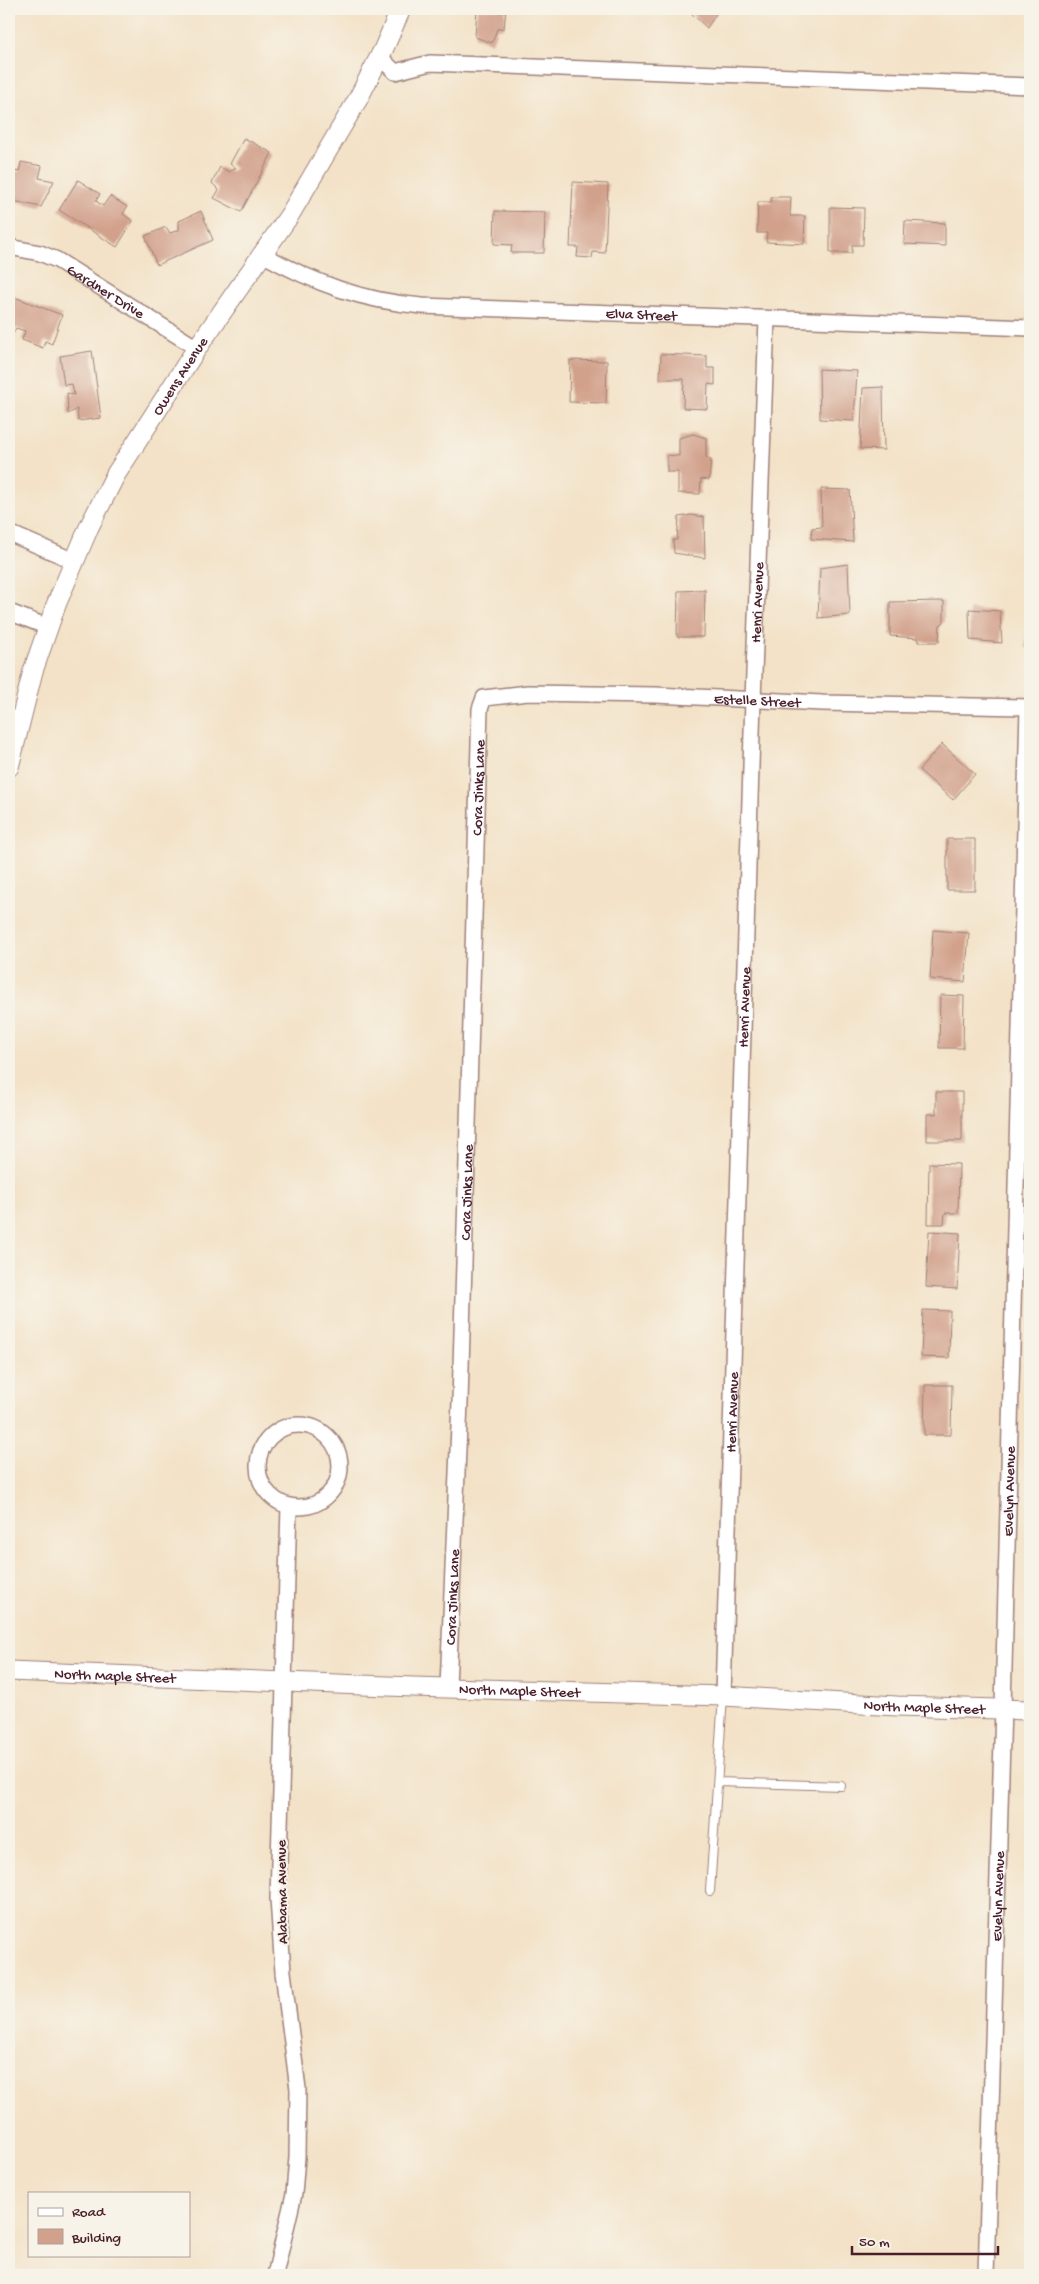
<svg xmlns="http://www.w3.org/2000/svg" width="1039" height="2284" font-family="'Gochi Hand',sans-serif">
<style>
.building{fill:#d2a18c}
.lines{fill:none;stroke-linecap:round;stroke-linejoin:round}
.service-casing{stroke:#9e8079;stroke-width:10}
.minor-casing{stroke:#9e8079;stroke-width:18}
.tertiary-casing{stroke:#9e8079;stroke-width:21}
.service{stroke:#fff;stroke-width:8}
.minor{stroke:#fff;stroke-width:15}
.tertiary{stroke:#fff;stroke-width:19}
.labels{text-anchor:middle;stroke-width:4.5;stroke-linejoin:round;paint-order:stroke}
.street-label{font-size:15px;fill:#4a1f2b;stroke:#f7f3e8}
</style>
<rect width="100%" height="100%" fill="#f7f3e8"/>
<filter id="ink" filterUnits="userSpaceOnUse"><feTurbulence type="fractalNoise" baseFrequency=".02" numOctaves="2"/><feDisplacementMap in="SourceGraphic" scale="10" xChannelSelector="R" yChannelSelector="G"/><feConvolveMatrix kernelMatrix="1 2 1 2 8 2 1 2 1" color-interpolation-filters="sRGB"/></filter>
<filter id="wash" filterUnits="userSpaceOnUse"><feTurbulence type="fractalNoise" baseFrequency=".0096" numOctaves="4" result="noise"/><feDisplacementMap in="SourceGraphic" scale="20" xChannelSelector="R" yChannelSelector="G"/><feGaussianBlur stdDeviation="1.12" result="paint"/><feColorMatrix in="noise" values="0 0 0 0 0 0 0 0 0 0 0 0 0 0 0 0 0 1.4 0 .05"/><feComposite in="paint" operator="in"/></filter>
<g filter="url(#wash)">
<rect width="100%" height="100%" fill="#f3e2c7"/>
<g id="blocks">
<path class="building" d="M477,9h29l-2,19 -7,1 -5,14 -17,-6z
M695,9h19l3,3 -10,16 -16,-15z
M244,138l28,15 -31,59 -27,-14 5,-8 -7,-7 8,-16 9,5 7,-4 -6,-4z
M21,162l21,4 -3,12 15,3 -13,26 -32,-7v-30l10,2z
M78,180l22,14 -4,7 7,5 7,-10 17,11 -4,7 10,7 -16,26 -58,-37z
M573,182l35,2 -3,69 -12,-1 -1,6 -15,-1 1,-10h-8z
M771,197h20l-1,19h15l-1,28 -38,-2 1,-9h-10l1,-31h13z
M830,207l34,1 -1,37h-11v8h-22z
M201,211l12,29 -56,25 -12,-29 21,-9 4,6 9,-3v-9z
M495,211l50,1 -1,41h-33l1,-8 -18,-1z
M905,221l40,2v23l-41,-2z
M9,295l53,20 -10,29 -7,-3 -2,7 -21,-8 3,-9 -9,-3 -3,6 -4,-1z
M92,351l9,67 -23,3 -1,-12 -9,5 -1,-21 7,2 -2,-11 -8,1 -4,-29z
M661,354l46,2v12h8v17l-7,-1 -1,25 -24,-1 1,-29h-24z
M570,360l37,1 -1,42 -37,-1z
M819,369l38,2 -3,50 -34,-2z
M883,387l1,63 -24,-1 3,-61z
M693,434l13,4v19l5,3 -2,20 -8,-1 -1,15 -22,-1v-21h-11v-17l12,1v-18z
M821,489l29,1 3,52 -42,-3 1,-11 10,-1z
M691,515l13,2 1,41 -31,-5 -1,-13h4l2,-23z
M848,564l2,51 -32,3 2,-50z
M705,590l-1,47h-27l1,-46z
M944,601v21l-4,3 -1,17h-20l-1,-4 -28,-2v-34z
M969,609l31,2 2,32 -32,-3z
M1028,622h2v26h-5z
M942,744l33,30 -22,26 -34,-30z
M947,839h28v51h-28z
M933,930l36,3 -4,49 -35,-3z
M940,995l24,1 -1,52h-24z
M936,1092h26v49h-35v-27h9z
M929,1163l30,1 -1,49h-13l-1,11h-16z
M929,1231l31,2 -3,56 -31,-2z
M923,1310l27,1 -1,47 -28,-1z
M925,1385h27l-1,50h-27z"/>
</g>
</g>
<g filter="url(#ink)">
<use href="#blocks" fill-opacity="0" stroke="#9e8079" stroke-width="1"/>
<g class="lines">
<defs>
<path id="service" d="M719,1782l122,4
M710,1891l13,-195"/>
<g id="minor">
<path d="M380,57l15,15 35,-9 600,23"/>
<path id="s1" d="M9,247l31,6 17,7 140,88"/>
<path id="s2" d="M262,254c52,29 100,47 160,52l608,22"/>
<path d="M9,533l65,28"/>
<path d="M9,612l39,15"/>
<circle cx="299" cy="1466" r="41"/>
<path id="s3" d="M448,1687l12,-285 20,-693 4,-11 44,-5 127,2 167,8 208,4"/>
<path id="s4" d="M723,1696l30,-996 14,-381"/>
<path d="M275,2275l19,-81 3,-37 1,-68 -15,-117 -5,-74 11,-392"/>
<path id="s5" d="M986,2275l17,-567 25,-1001"/>
</g>
<g id="tertiary">
<path id="s6" d="M9,767l24,-96 23,-66 33,-78 27,-53 81,-126 92,-132 69,-117 26,-51 17,-39"/>
<path id="s7" d="M9,1671l404,16 310,9 174,10 133,4"/>
</g>
</defs>
<use href="#service" class="service-casing"/>
<use href="#minor" class="minor-casing"/>
<use href="#tertiary" class="tertiary-casing"/>
<use href="#service" class="service"/>
<use href="#minor" class="minor"/>
<use href="#tertiary" class="tertiary"/>
</g>
</g>
<g class="labels">
<g class="street-label">
<text dy="5" stroke="none"><textPath href="#s1" startOffset="108">Gardner Drive</textPath></text>
<text dy="5" stroke="none"><textPath href="#s2" startOffset="389">Elva Street</textPath></text>
<text dy="5" stroke="none"><textPath href="#s6" startOffset="430">Owens Avenue</textPath></text>
<text dy="5" stroke="none"><textPath href="#s4" startOffset="1094">Henri Avenue</textPath></text>
<text dy="5" stroke="none"><textPath href="#s3" startOffset="1264">Estelle Street</textPath></text>
<text dy="5" stroke="none"><textPath href="#s3" startOffset="900">Cora Jinks Lane</textPath></text>
<text dy="5" stroke="none"><textPath href="#s4" startOffset="689">Henri Avenue</textPath></text>
<text dy="5" stroke="none"><textPath href="#s3" startOffset="495">Cora Jinks Lane</textPath></text>
<text dy="5" stroke="none"><textPath href="#s4" startOffset="284">Henri Avenue</textPath></text>
<text dy="5" stroke="none"><textPath href="#s5" startOffset="784">Evelyn Avenue</textPath></text>
<text dy="5" stroke="none"><textPath href="#s3" startOffset="90">Cora Jinks Lane</textPath></text>
<text dy="5" stroke="none"><textPath href="#s7" startOffset="106">North Maple Street</textPath></text>
<text dy="5" stroke="none"><textPath href="#s7" startOffset="511">North Maple Street</textPath></text>
<text dy="5" stroke="none"><textPath href="#s7" startOffset="916">North Maple Street</textPath></text>
<text transform="translate(281 1892) rotate(-91)" y="5">Alabama Avenue</text>
<text dy="5" stroke="none"><textPath href="#s5" startOffset="379">Evelyn Avenue</textPath></text>
</g>
</g>
<rect width="1039" height="2284" fill="none" stroke="#f7f3e8" stroke-width="30"/>
<rect x="28" y="2192" width="162" height="65" fill="#f7f3e8" stroke="#b29e9c"/>
<rect x="38" y="2208" width="25" height="8" fill="#ffffff" stroke="#b29e9c"/>
<text x="72" y="2216" font-size="15" fill="#4a1f2b">Road</text>
<rect x="38" y="2229" width="25" height="15" fill="#d2a18c" stroke="#b29e9c"/>
<text x="72" y="2242" font-size="15" fill="#4a1f2b">Building</text>
<path d="M852 2246v8h146v-8" fill="none" stroke="#4a1f2b" stroke-width="2.5"/>
<text x="859" y="2246" font-size="15" fill="#4a1f2b" stroke="#f7f3e8" stroke-width="4" paint-order="stroke">50 m</text>
</svg>
